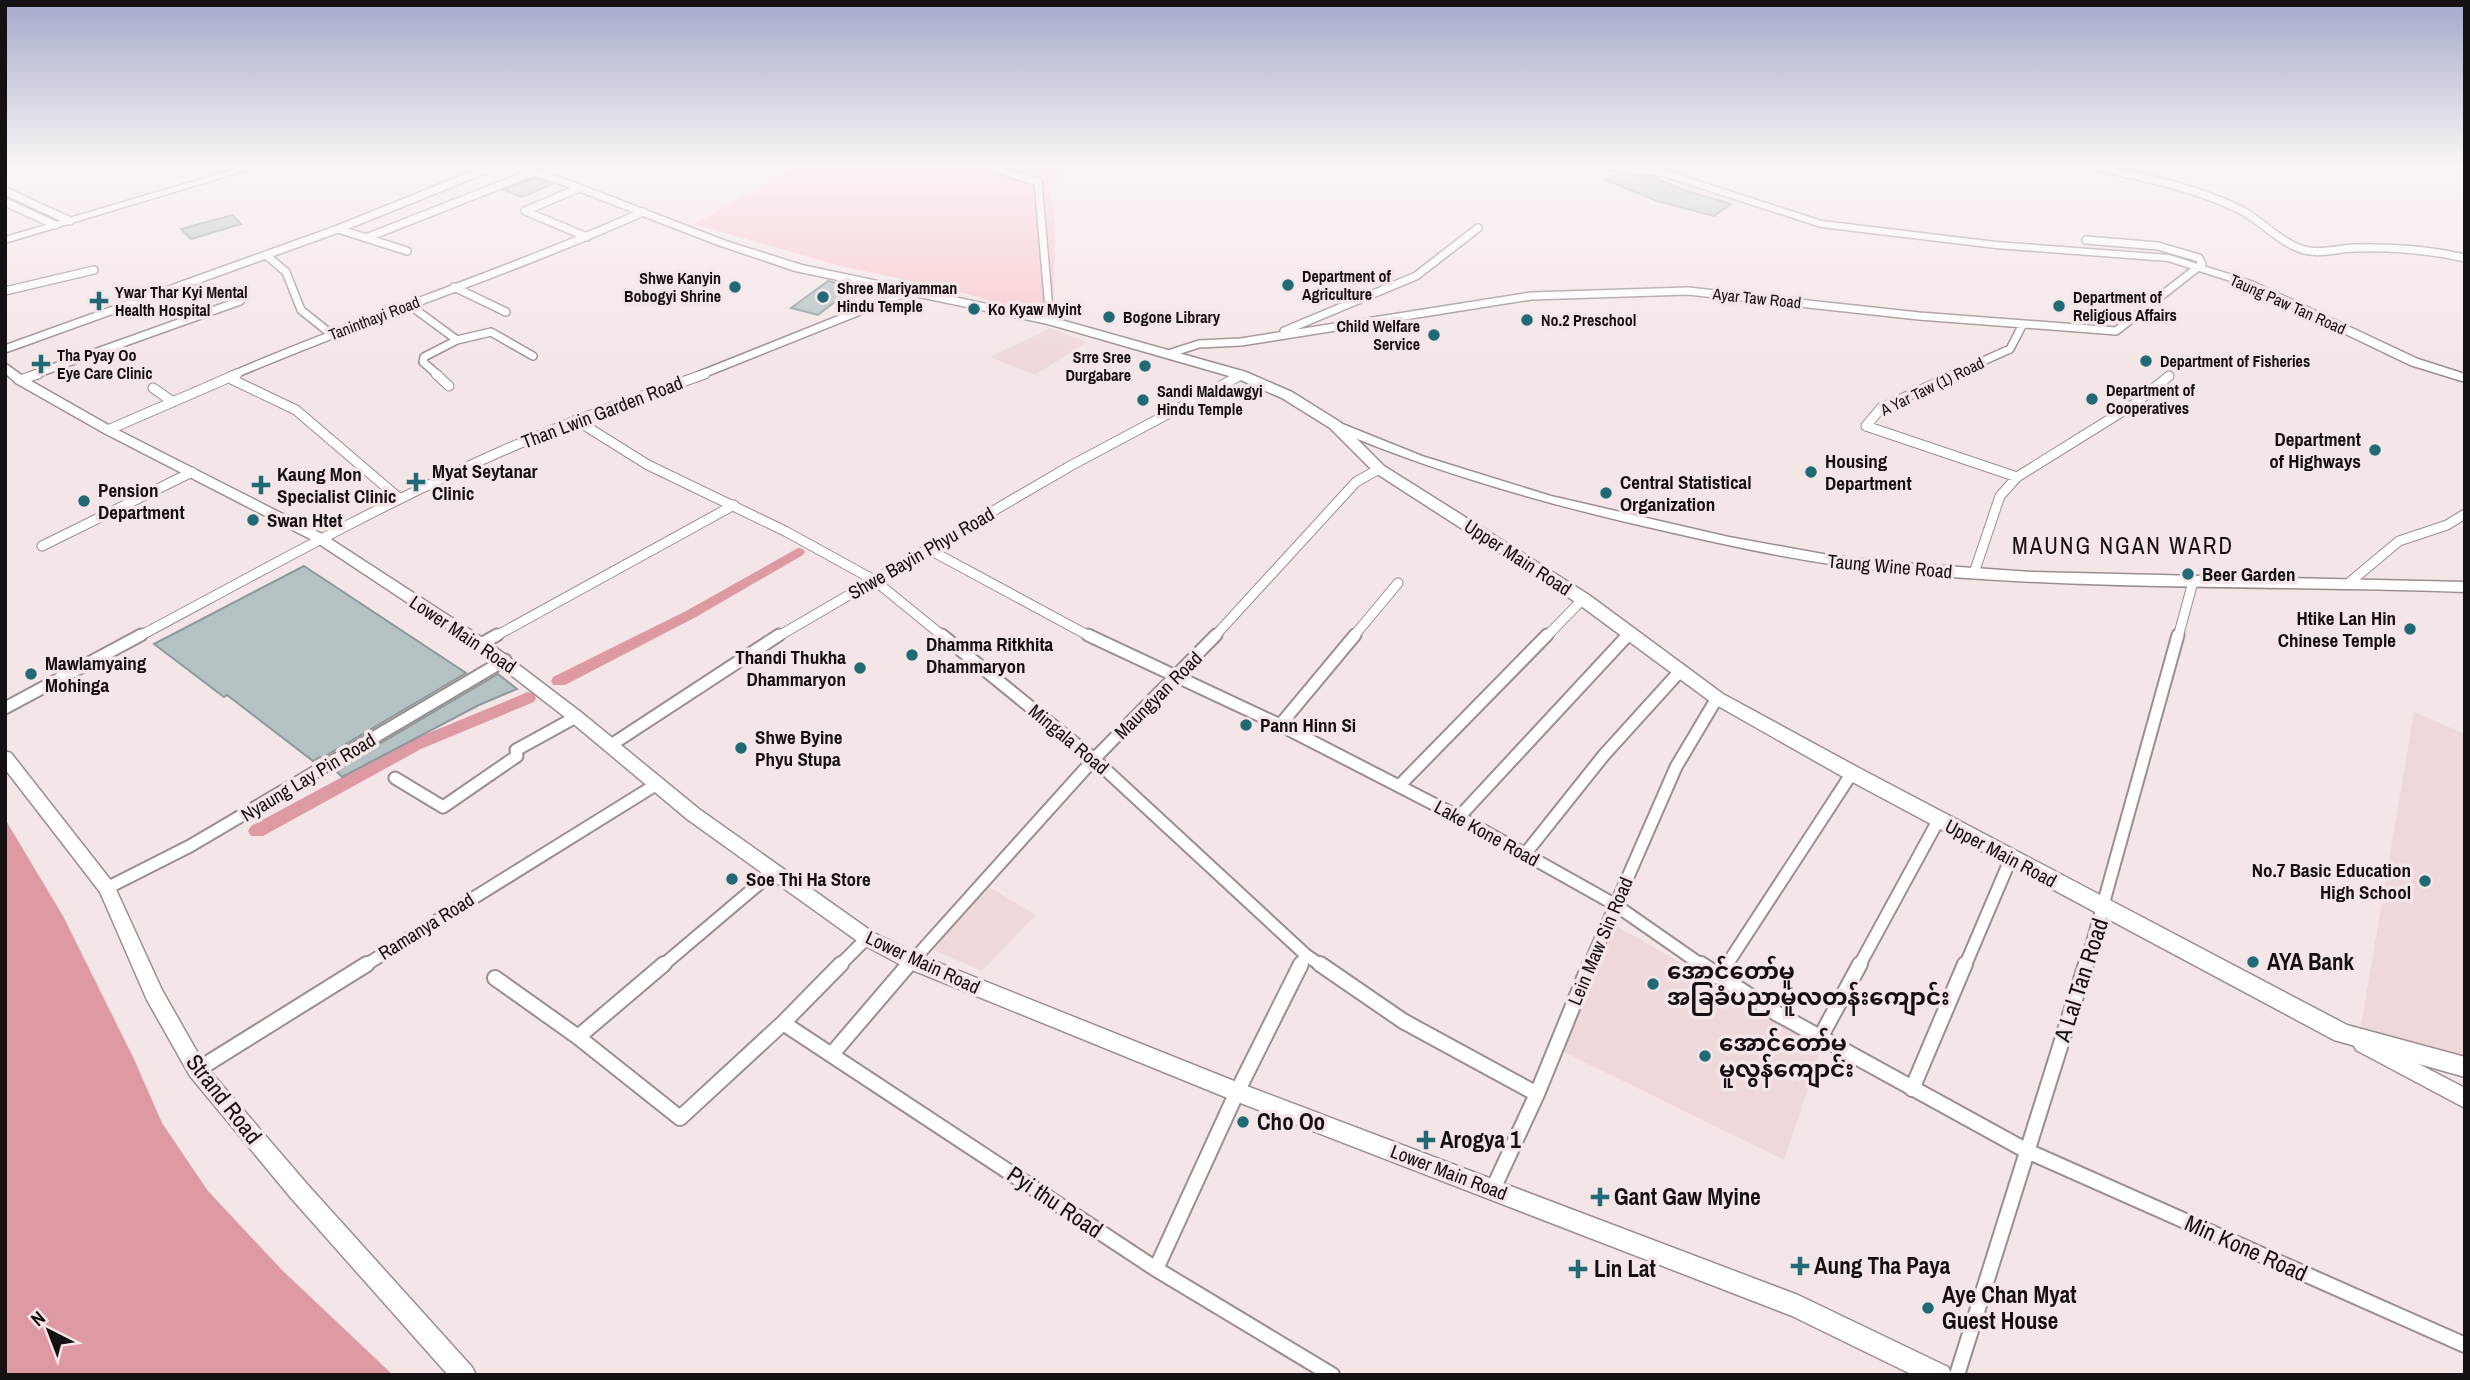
<svg xmlns="http://www.w3.org/2000/svg" width="2470" height="1380" font-family="'Archivo Narrow','Noto Sans Myanmar',sans-serif">
<style>
.built{fill:#efd8da}
.green{fill:#f9c6cc}
.water{fill:#de9aa3}
.lines{fill:none;stroke-linecap:round;stroke-linejoin:round}
.canal{fill:#de9aa3;fill-rule:evenodd}
.building{fill:#b4c2c4;stroke:#8c9a9c;stroke-width:2}
.street-far3-casing{stroke:#9b8e8f;stroke-width:10}
.street-far2-casing{stroke:#9b8e8f;stroke-width:11}
.street-far1-casing{stroke:#9b8e8f;stroke-width:15}
.street-casing{stroke:#9b8e8f;stroke-width:18}
.secondary-casing{stroke:#9b8e8f;stroke-width:3}
.primary-casing{stroke:#9b8e8f;stroke-width:3}
.street-far3{stroke:#fff;stroke-width:7}
.street-far2{stroke:#fff;stroke-width:9}
.street-far1{stroke:#fff;stroke-width:11}
.street{stroke:#fff;stroke-width:14}
.secondary{fill:#fff;fill-rule:evenodd}
.primary{fill:#fff;fill-rule:evenodd}
.poi-dot{fill:#206a75;stroke:#f4e6e7;stroke-width:2.5}
.labels{text-anchor:middle;stroke-width:7;stroke-linejoin:round;paint-order:stroke}
.far-poi-label{font-size:16px;font-weight:bold;fill:#151011;stroke:#f4e6e7;text-anchor:start}
.far-street-label{font-size:16px;fill:#151011;stroke:#f4e6e7}
.street-label{font-size:19px;fill:#151011;stroke:#f4e6e7}
.poi-label{font-size:19px;font-weight:bold;fill:#151011;stroke:#f4e6e7;text-anchor:start}
.quarter-label{font-size:23px;letter-spacing:2px;fill:#151011;stroke:#f4e6e7}
.near-poi-label{font-size:23px;font-weight:bold;fill:#151011;stroke:#f4e6e7;text-anchor:start}
.near-street-label{font-size:23px;fill:#151011;stroke:#f4e6e7}
</style>
<rect width="100%" height="100%" fill="#f4e6e7"/>
<path class="built" d="M1050,328l37,14 -52,33 -45,-18z
M2414,712l51,22v328l-104,-35z
M987,886l49,29 -54,56 -48,-21z
M1613,924l210,120 -39,116 -222,-109z"/>
<path class="green" d="M797,167h283l-32,17 7,37 -2,97 -107,-30 -106,-22 -146,-42z"/>
<path class="water" d="M5,819l58,97 71,143 28,64 46,68 74,79 111,105h-388z"/>
<g class="lines">
<path class="canal" d="M798,548l5,1 2,3 -2,3 -107,62 -131,68h-12l-2,-4 2,-4 133,-66z
M528,692l6,2 2,4 -2,4 -113,47 -158,87h-12l-3,-5 3,-5 158,-85z"/>
</g>
<path class="building" d="M1620,174l36,4 27,12 48,14 -17,12 -57,-15 -51,-21z
M534,178l18,6 -30,13 -18,-7z
M232,215l9,9 -50,15 -10,-10z
M828,281l26,6 -36,28 -27,-7z
M304,566l162,107 -144,85 -2,-1 -7,4 -86,-66 -3,2 -70,-53z
M498,674l19,15 -38,16 -137,72 -7,-7z"/>
<g class="lines">
<defs>
<path id="street-far3" d="M989,167l49,15 12,139
M2096,167c49,11 98,20 143,42 22,11 39,32 62,40 17,6 35,0 53,-1 36,-1 76,2 111,10
M579,188l-54,23 62,26
M5,191l65,30
M5,202l50,23
M338,229l69,22
M366,238l165,-65
M266,255l20,17 15,38 30,24
M454,287l52,25
M5,291l89,-21
M408,304l49,36
M1284,331l132,-55 62,-48
M5,349l333,-120 154,-62
M1171,353l28,-9 42,-2 290,-46 157,-5 231,25 197,15 86,-67 -3,-6 -41,-12 -72,-6
M33,375l207,-74
M233,375c135,-58 276,-103 410,-163
M438,375l-15,-13 1,-5 33,-17 34,-8 42,24
M700,375l210,-84
M1952,375l58,-26 12,-23"/>
<path id="street-far2" d="M436,374l13,12
M1956,374l-75,34 -15,18 151,51
M229,378l67,32 104,89
M20,380l18,-6
M153,388l20,14
M576,420l72,45 137,66 89,49 70,57
M108,430l129,-56
M42,546l150,-74
M928,549l163,88
M1974,573l26,-77 17,-19 119,-74 33,-27
M2350,582l49,-41 48,-16 18,-11
M138,637c120,-64 239,-131 364,-186 66,-29 134,-53 203,-77
M494,637l240,-132
M777,637l295,-172 169,-90
M1214,637l142,-155 23,-13
M1353,637l45,-54
M1546,637l37,-38
M1626,637l5,-5
M2178,637l15,-55"/>
<path id="street-far1" d="M942,635l152,124 212,196 16,11
M1088,635l192,90 179,92 155,87 89,62
M481,644l16,-9
M5,708l136,-73
M1280,725l75,-90
M611,745l168,-110
M395,778l48,29 74,-51 -1,-6 60,-33
M1399,786l148,-151
M1459,817l169,-182
M1525,854l79,-99 77,-85
M107,888l83,-42 315,-186
M364,966l293,-182
M662,966l111,-94
M839,966l28,-28
M908,966l186,-207 122,-124
M1300,966l6,-11
M1589,966l87,-199 41,-69
M1726,966l126,-193
M1859,966l80,-147
M1965,966l46,-108
M2086,966l92,-331"/>
<path id="street" d="M1320,964l83,57 134,73
M1701,964l75,49 251,138 438,194
M1719,977l8,-13
M495,978l83,59 102,81 103,-95 58,-59
M783,1023l373,246 176,106
M578,1037l86,-73
M1820,1038l40,-74
M832,1054l77,-90
M197,1070l170,-106
M1912,1089l53,-125
M1493,1189l44,-95 53,-130
M1156,1269l81,-177 64,-128
M1957,1375l129,-411"/>
<path id="secondary" d="M242,167h15l-252,76v-6z
M1606,167l61,4 155,50 174,21 173,13 85,27 164,77 47,15v8l-55,-17 -164,-79 -78,-25 -172,-13 -175,-21 -158,-51 -52,-6z
M5,363l19,14 88,50 214,109 160,104 96,73 117,96 175,124 45,22 325,130 554,210 150,72 4,8h-39l-121,-59 -562,-217 -325,-132 -45,-24 -173,-124 -117,-98 -94,-73 -160,-106 -212,-109 -88,-50 -11,-10z
M1335,421l87,35 129,40 178,41 105,19 53,6 144,10 434,10v10c-193,-7 -388,-1 -580,-21 -71,-7 -141,-22 -211,-38 -118,-26 -233,-58 -343,-105v-6z
M5,751l6,2 102,130 49,107 42,74 103,120 165,183 4,8h-28l-157,-177 -101,-122 -43,-76 -47,-108 -95,-123z
M2363,1035l102,53v20l-109,-58 -3,-6 3,-6z"/>
<path id="primary" d="M508,167h16l44,13 158,61 76,24 252,53 192,54 46,20 48,30 44,44 205,129 134,99 136,74 488,257 118,32v20l-131,-37 -489,-262 -134,-76 -134,-99 -203,-131 -44,-44 -48,-30 -46,-20 -188,-54 -253,-53 -77,-26 -158,-61z"/>
</defs>
<use href="#street-far3" class="street-far3-casing"/>
<use href="#street-far2" class="street-far2-casing"/>
<use href="#street-far1" class="street-far1-casing"/>
<use href="#street" class="street-casing"/>
<use href="#secondary" class="secondary-casing"/>
<use href="#primary" class="primary-casing"/>
<use href="#street-far3" class="street-far3"/>
<use href="#street-far2" class="street-far2"/>
<use href="#street-far1" class="street-far1"/>
<use href="#street" class="street"/>
<use href="#secondary" class="secondary"/>
<use href="#primary" class="primary"/>
</g>
<linearGradient id="sky" x2="0" y2="1"><stop stop-color="#a4aacc"/><stop offset="0.46" stop-color="#faf4f4"/><stop offset="1" stop-color="#faf4f4" stop-opacity="0"/></linearGradient>
<rect width="2470" height="360" fill="url(#sky)"/>
<g class="poi-dot">
<circle cx="1288" cy="285" r="7"/>
<circle cx="735" cy="287" r="7"/>
<circle cx="823" cy="297" r="7"/>
<path d="M95.5 290.5h7v7h7v7h-7v7h-7v-7h-7v-7h7z"/>
<circle cx="2059" cy="306" r="7"/>
<circle cx="974" cy="309" r="7"/>
<circle cx="1109" cy="317" r="7"/>
<circle cx="1527" cy="320" r="7"/>
<circle cx="1434" cy="335" r="7"/>
<circle cx="2146" cy="361" r="7"/>
<path d="M37.5 353.5h7v7h7v7h-7v7h-7v-7h-7v-7h7z"/>
<circle cx="1145" cy="366" r="7"/>
<circle cx="2092" cy="399" r="7"/>
<circle cx="1143" cy="400" r="7"/>
<circle cx="2375" cy="450" r="7"/>
<circle cx="1811" cy="472" r="7"/>
<path d="M412.5 471.5h7v7h7v7h-7v7h-7v-7h-7v-7h7z"/>
<path d="M257.5 474.5h7v7h7v7h-7v7h-7v-7h-7v-7h7z"/>
<circle cx="1606" cy="493" r="7"/>
<circle cx="84" cy="501" r="7"/>
<circle cx="253" cy="520" r="7"/>
<circle cx="2188" cy="574" r="7"/>
<circle cx="2410" cy="629" r="7"/>
<circle cx="912" cy="655" r="7"/>
<circle cx="860" cy="668" r="7"/>
<circle cx="31" cy="674" r="7"/>
<circle cx="1246" cy="725" r="7"/>
<circle cx="741" cy="748" r="7"/>
<circle cx="732" cy="879" r="7"/>
<circle cx="2425" cy="881" r="7"/>
<circle cx="2253" cy="962" r="7"/>
<circle cx="1653" cy="984" r="7"/>
<circle cx="1705" cy="1056" r="7"/>
<circle cx="1243" cy="1122" r="7"/>
<path d="M1422.5 1129.5h7v7h7v7h-7v7h-7v-7h-7v-7h7z"/>
<path d="M1596.5 1186.5h7v7h7v7h-7v7h-7v-7h-7v-7h7z"/>
<path d="M1796.5 1255.5h7v7h7v7h-7v7h-7v-7h-7v-7h7z"/>
<path d="M1574.5 1258.5h7v7h7v7h-7v7h-7v-7h-7v-7h7z"/>
<circle cx="1928" cy="1308" r="7"/>
</g>
<g class="labels">
<g class="far-poi-label">
<text x="1302" y="282">Department of<tspan x="1302" dy="18">Agriculture</tspan></text>
<text x="721" y="284" text-anchor="end">Shwe Kanyin<tspan x="721" dy="18">Bobogyi Shrine</tspan></text>
<text x="837" y="294">Shree Mariyamman<tspan x="837" dy="18">Hindu Temple</tspan></text>
<text x="115" y="298">Ywar Thar Kyi Mental<tspan x="115" dy="18">Health Hospital</tspan></text>
<text x="2073" y="303">Department of<tspan x="2073" dy="18">Religious Affairs</tspan></text>
<text x="988" y="315">Ko Kyaw Myint</text>
<text x="1123" y="323">Bogone Library</text>
<text x="1541" y="326">No.2 Preschool</text>
<text x="1420" y="332" text-anchor="end">Child Welfare<tspan x="1420" dy="18">Service</tspan></text>
<text x="57" y="361">Tha Pyay Oo<tspan x="57" dy="18">Eye Care Clinic</tspan></text>
<text x="1131" y="363" text-anchor="end">Srre Sree<tspan x="1131" dy="18">Durgabare</tspan></text>
<text x="2160" y="367">Department of Fisheries</text>
<text x="2106" y="396">Department of<tspan x="2106" dy="18">Cooperatives</tspan></text>
<text x="1157" y="397">Sandi Maldawgyi<tspan x="1157" dy="18">Hindu Temple</tspan></text>
</g>
<g class="far-street-label">
<text transform="translate(1757 298) rotate(6)" y="6">Ayar Taw Road</text>
<text transform="translate(2288 304) rotate(24)" y="6">Taung Paw Tan Road</text>
<text transform="translate(374 318) rotate(-21)" y="6">Taninthayi Road</text>
<text transform="translate(1932 386) rotate(-26)" y="6">A Yar Taw (1) Road</text>
</g>
<g class="street-label">
<text transform="translate(602 412) rotate(-21)" y="7">Than Lwin Garden Road</text>
<text transform="translate(921 553) rotate(-30)" y="7">Shwe Bayin Phyu Road</text>
<text transform="translate(1518 557) rotate(33)" y="7">Upper Main Road</text>
<text transform="translate(1890 566) rotate(5)" y="7">Taung Wine Road</text>
<text transform="translate(463 634) rotate(34)" y="7">Lower Main Road</text>
<text transform="translate(1158 695) rotate(-45)" y="7">Maungyan Road</text>
<text transform="translate(1069 739) rotate(40)" y="7">Mingala Road</text>
<text transform="translate(308 777) rotate(-31)" y="7">Nyaung Lay Pin Road</text>
<text transform="translate(1487 833) rotate(29)" y="7">Lake Kone Road</text>
<text transform="translate(2001 853) rotate(28)" y="7">Upper Main Road</text>
<text transform="translate(426 926) rotate(-32)" y="7">Ramanya Road</text>
<text transform="translate(1600 941) rotate(-67)" y="7">Lein Maw Sin Road</text>
<text transform="translate(923 962) rotate(25)" y="7">Lower Main Road</text>
<text transform="translate(1449 1172) rotate(21)" y="7">Lower Main Road</text>
</g>
<g class="poi-label">
<text x="2361" y="446" text-anchor="end">Department<tspan x="2361" dy="22">of Highways</tspan></text>
<text x="1825" y="468">Housing<tspan x="1825" dy="22">Department</tspan></text>
<text x="432" y="478">Myat Seytanar<tspan x="432" dy="22">Clinic</tspan></text>
<text x="277" y="481">Kaung Mon<tspan x="277" dy="22">Specialist Clinic</tspan></text>
<text x="1620" y="489">Central Statistical<tspan x="1620" dy="22">Organization</tspan></text>
<text x="98" y="497">Pension<tspan x="98" dy="22">Department</tspan></text>
<text x="267" y="527">Swan Htet</text>
<text x="2202" y="581">Beer Garden</text>
<text x="2396" y="625" text-anchor="end">Htike Lan Hin<tspan x="2396" dy="22">Chinese Temple</tspan></text>
<text x="926" y="651">Dhamma Ritkhita<tspan x="926" dy="22">Dhammaryon</tspan></text>
<text x="846" y="664" text-anchor="end">Thandi Thukha<tspan x="846" dy="22">Dhammaryon</tspan></text>
<text x="45" y="670">Mawlamyaing<tspan x="45" dy="22">Mohinga</tspan></text>
<text x="1260" y="732">Pann Hinn Si</text>
<text x="755" y="744">Shwe Byine<tspan x="755" dy="22">Phyu Stupa</tspan></text>
<text x="2411" y="877" text-anchor="end">No.7 Basic Education<tspan x="2411" dy="22">High School</tspan></text>
<text x="746" y="886">Soe Thi Ha Store</text>
</g>
<g class="quarter-label">
<text x="2123" y="554">MAUNG NGAN WARD</text>
</g>
<g class="near-poi-label">
<text x="2267" y="970">AYA Bank</text>
<text x="1667" y="979">အောင်တော်မူ<tspan x="1667" dy="26">အခြခံပညာမူလတန်းကျောင်း</tspan></text>
<text x="1719" y="1051">အောင်တော်မူ<tspan x="1719" dy="26">မူလွန်ကျောင်း</tspan></text>
<text x="1257" y="1130">Cho Oo</text>
<text x="1440" y="1148">Arogya 1</text>
<text x="1614" y="1205">Gant Gaw Myine</text>
<text x="1814" y="1274">Aung Tha Paya</text>
<text x="1594" y="1277">Lin Lat</text>
<text x="1942" y="1303">Aye Chan Myat<tspan x="1942" dy="26">Guest House</tspan></text>
</g>
<g class="near-street-label">
<text transform="translate(2081 980) rotate(-72)" y="8">A Lal Tan Road</text>
<text transform="translate(224 1099) rotate(52)" y="8">Strand Road</text>
<text transform="translate(1055 1202) rotate(34)" y="8">Pyi thu Road</text>
<text transform="translate(2246 1248) rotate(24)" y="8">Min Kone Road</text>
</g>
</g>
<rect width="2470" height="1380" fill="none" stroke="#151011" stroke-width="14"/>
<g transform="translate(49 1331) rotate(318)" stroke="#f4e6e7" stroke-width="5" paint-order="stroke">
<path d="M0-5L12 26L0 18L-12 26Z" fill="#151011"/>
<text y="-10" font-size="19" font-weight="bold" text-anchor="middle" fill="#151011">N</text>
</g>
</svg>
